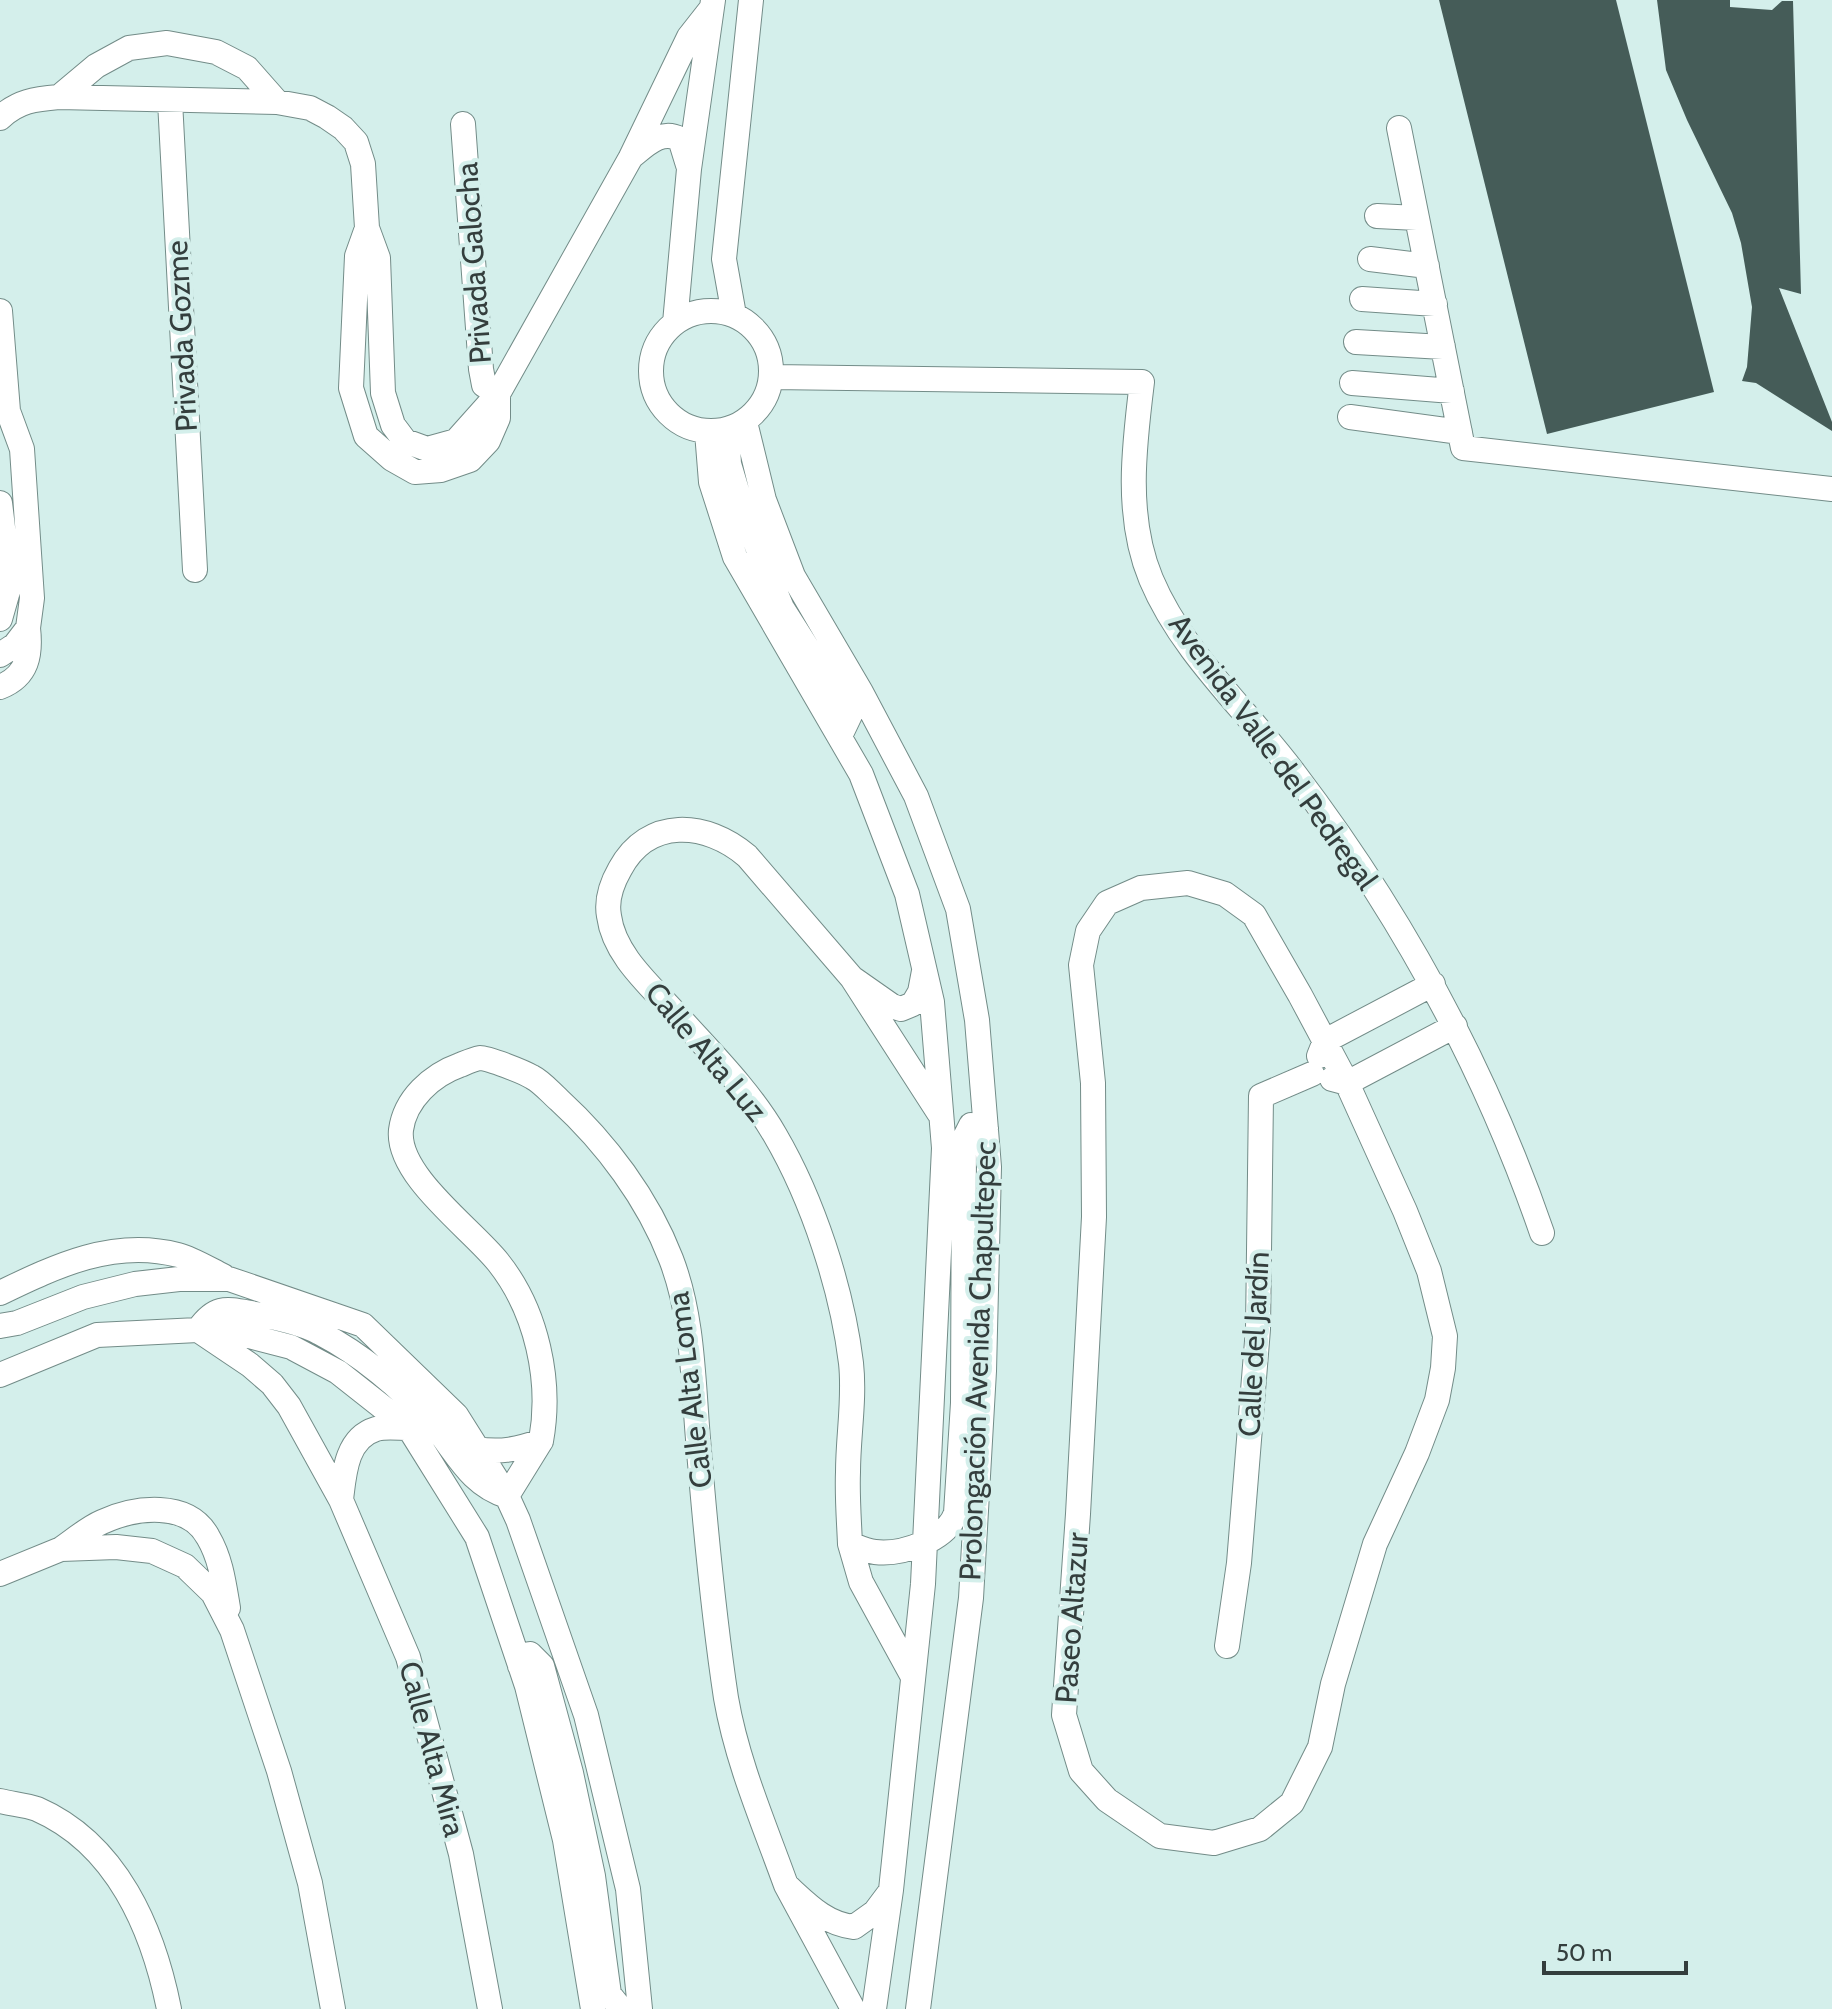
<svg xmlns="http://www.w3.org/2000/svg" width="1832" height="2009" font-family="Cabin,sans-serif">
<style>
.building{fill:#455c58}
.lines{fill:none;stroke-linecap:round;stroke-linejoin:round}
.minor-casing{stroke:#738c88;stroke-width:26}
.minor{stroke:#fff;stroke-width:24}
.labels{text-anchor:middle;stroke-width:8;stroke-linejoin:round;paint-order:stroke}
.street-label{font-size:30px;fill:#343e3d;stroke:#d4efeb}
</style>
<rect width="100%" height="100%" fill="#d4efeb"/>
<path class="building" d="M1439,0h177l98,392 -167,42z
M1657,0h73v7l42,3 10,-9h11l8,293 -22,-6 53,134v9l-76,-48 -14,-2 5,-14 5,-60 -11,-64 -9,-30 -45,-93 -21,-50z"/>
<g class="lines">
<defs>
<path id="minor" d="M59,97l37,-31 33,-18 38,-5 49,9 31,16 30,34
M170,101l25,469
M0,118c18,-17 35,-19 59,-21l218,5 33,6 17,9 16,11 13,14 7,22 4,64 11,30 5,135 10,32 12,16 22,8 29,-8 42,-47 133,-237
M463,124l18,245 3,16 14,9
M1399,128l64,320 369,41
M688,165l-8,-26c-19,-10 -34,6 -49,18l58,-120 22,-28
M1377,216l40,2
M367,228l-10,28 -6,132 15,48 26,23 23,13 26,-2 29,-10 18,-19 10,-23v-24
M1370,259l57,7
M1362,299l73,5
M651 371a60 60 0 1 1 120 0a60 60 0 1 1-120 0Z
M0,311l8,100 14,38 10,149 -4,30 -13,17 -15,10
M734,315l-10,-56 27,-259
M675,323l14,-154 24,-169
M1356,342l87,5
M772,377l370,5c-8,64 -17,135 9,197 31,74 95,130 143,194 108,142 190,292 248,460
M1352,383l100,8
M1350,417l110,15
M745,422l19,78 29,76 68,116 55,104 42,113 19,111 12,147 -5,204 -13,227 -53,411
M727,431l2,33 9,30 25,69 19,45 68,107 -10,21
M707,432l4,50 24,75 126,217 46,120 25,108 12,146 -21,436 -32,306 -17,119
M0,503l10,81 -10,35
M0,687c28,-11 31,-33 28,-59
M1188,883l37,11 29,21 46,80 47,88 58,128 24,60 16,65 -2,32 -6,32 -20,53 -42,91 -42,140 -13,63 -28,56 -32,26 -46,14 -54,-7 -53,-36 -26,-29 -17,-56 14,-201 16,-297 -1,-134 -12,-118 7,-34 19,-28 34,-15z
M924,971l-4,21 -7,12 -12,5 -9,-3 -40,-28 87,135
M1319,1056l6,-15 108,-57
M1332,1079l15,4 108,-57
M0,1293c56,-27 114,-55 178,-38 15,4 31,14 45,21
M0,1326l17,-3 66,-26 52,-13 44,-5h50l134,46 93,90 51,81 11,24 68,195 42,174 12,120
M0,1375l97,-40 101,-5 47,5 46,12 47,25 71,56 68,109 50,149 38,154 28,169
M541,1441c11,-60 -4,-130 -43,-179 -26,-33 -102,-87 -97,-132 4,-31 31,-55 59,-65 5,-2 14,-6 20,-7 8,0 44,14 52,19 10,5 19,16 27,23 47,43 89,99 112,159 22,57 22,120 27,180 7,86 15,173 28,259 11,64 38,126 60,187
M477,1449c24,4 42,0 64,-8l-34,55c-39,-12 -51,-46 -77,-75 -29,-34 -70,-67 -110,-88 -18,-10 -44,-15 -64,-19 -29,-5 -40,-10 -58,16l52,35 22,19 17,22 52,94 67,157 53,197 29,155
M341,1500c3,-26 5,-62 35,-71 9,-3 23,-1 33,-1
M850,1544c-1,-24 -3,-48 -2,-72 0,-36 7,-73 3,-109 -9,-74 -38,-163 -76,-228 -26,-45 -65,-83 -99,-121 -26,-29 -62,-59 -67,-98 -3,-16 3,-33 11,-47 28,-52 86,-48 127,-13l105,122
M61,1549c13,-9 27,-21 41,-27 33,-15 86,-22 106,15 13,22 16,47 20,71
M0,1574l61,-25 55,-2 36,4 33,15 28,27 19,37 47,141 31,112 23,126
M1227,1646l12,-83 19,-234 3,-233 51,-22
M520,1666l4,-11 6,-1 12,12 29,107 22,103 16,118 12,15
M913,1677l-52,-95 -11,-38c8,3 16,7 25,8 26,3 71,-11 81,-39l7,-110 1,-264 7,-14 15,3
M0,1801c12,3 26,4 37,8 80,35 116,120 132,200
M853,2009l-67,-124c21,19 39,39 68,42l21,-15 15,-20"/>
</defs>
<use href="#minor" class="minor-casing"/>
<use href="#minor" class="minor"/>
</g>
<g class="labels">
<g class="street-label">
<text transform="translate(474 263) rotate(-94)" y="10">Privada Galocha</text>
<text transform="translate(182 336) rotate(-93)" y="10">Privada Gozme</text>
<text transform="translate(1273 752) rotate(54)" y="10">Avenida Valle del Pedregal</text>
<text transform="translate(706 1052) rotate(50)" y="10">Calle Alta Luz</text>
<text transform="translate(1254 1344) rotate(-87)" y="10">Calle del Jardín</text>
<text transform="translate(978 1361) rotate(-88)" y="10">Prolongación Avenida Chapultepec</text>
<text transform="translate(690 1390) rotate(-97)" y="10">Calle Alta Loma</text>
<text transform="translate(1072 1618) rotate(-86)" y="10">Paseo Altazur</text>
<text transform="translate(432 1749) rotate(75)" y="10">Calle Alta Mira</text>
</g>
</g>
<path d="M1544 1961v12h142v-12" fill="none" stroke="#343e3d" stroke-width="4"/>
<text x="1556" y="1961" font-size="24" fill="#343e3d" stroke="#d4efeb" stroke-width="6" paint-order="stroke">50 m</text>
</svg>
